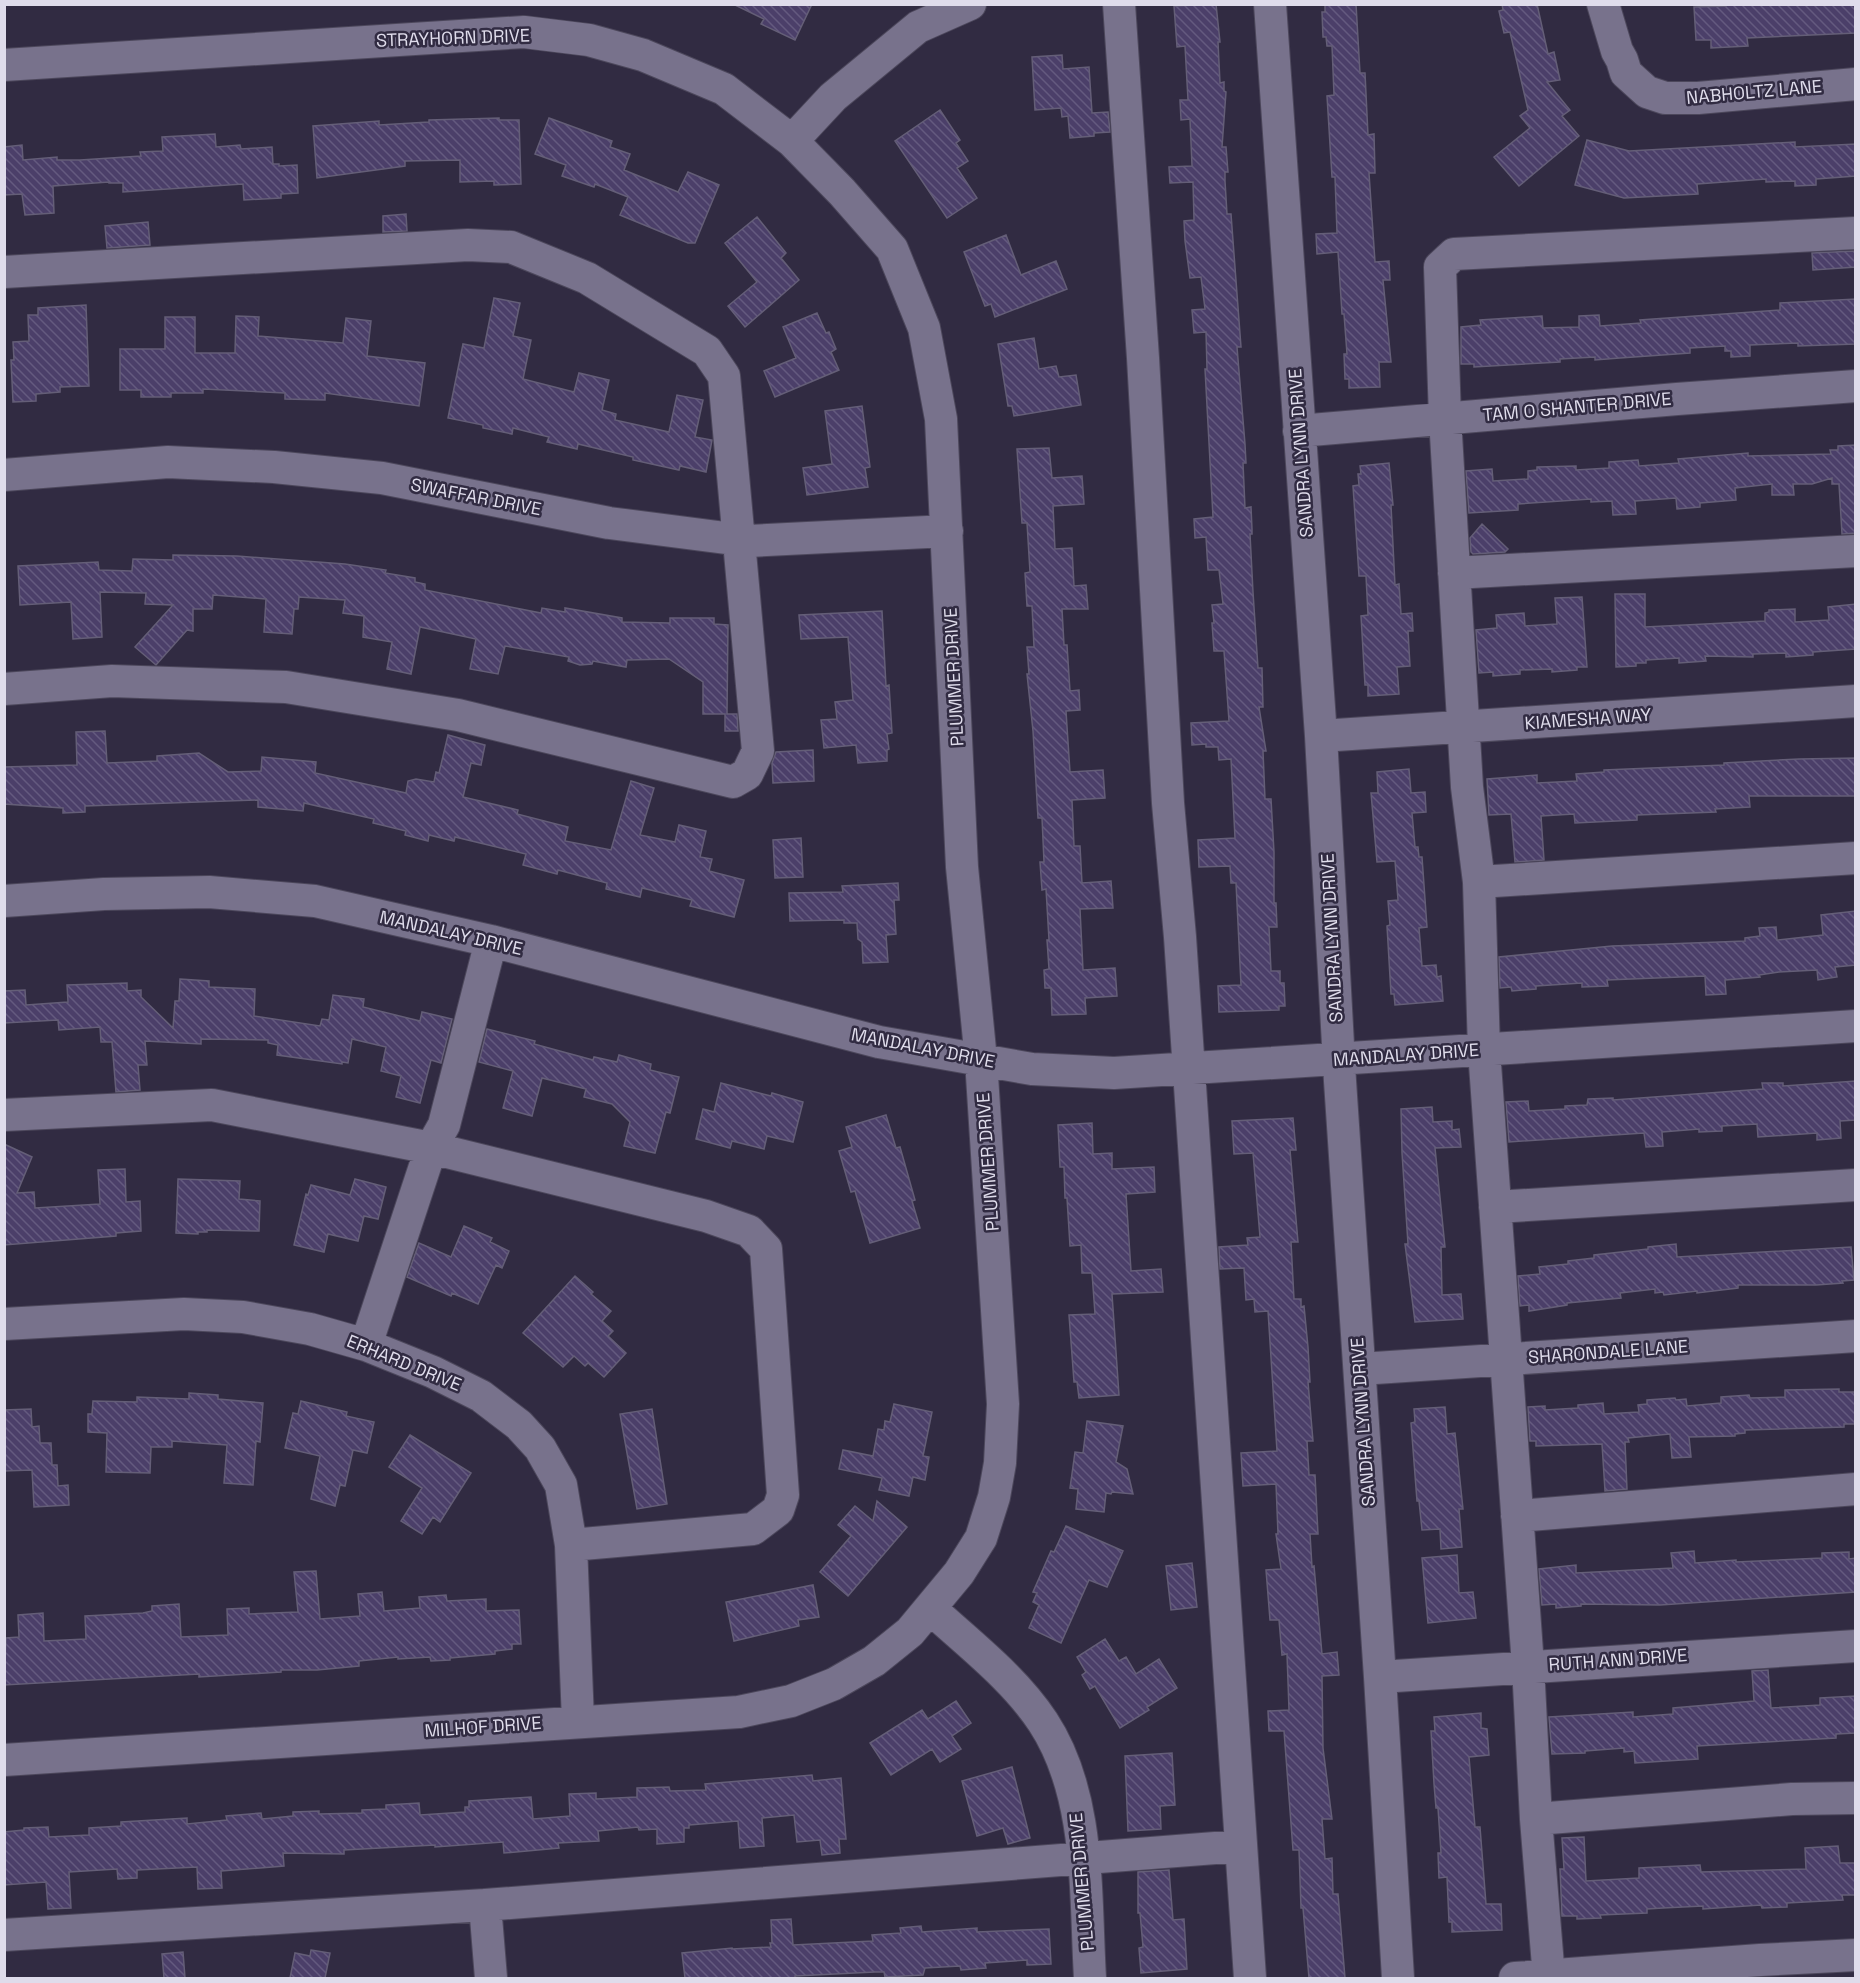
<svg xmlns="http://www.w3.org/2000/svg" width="1860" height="1983" font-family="'Space Grotesk',sans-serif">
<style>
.building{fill:url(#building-back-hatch);stroke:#645e77;stroke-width:1.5}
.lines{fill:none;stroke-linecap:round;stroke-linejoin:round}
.minor-casing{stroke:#4c475b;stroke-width:34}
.minor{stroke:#78728c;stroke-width:32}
.labels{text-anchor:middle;stroke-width:5;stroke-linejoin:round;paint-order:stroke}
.street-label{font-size:18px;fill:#dfdceb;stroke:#312b42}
</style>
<defs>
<pattern id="building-back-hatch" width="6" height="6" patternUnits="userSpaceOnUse" patternTransform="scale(1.5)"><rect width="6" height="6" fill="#4b3f69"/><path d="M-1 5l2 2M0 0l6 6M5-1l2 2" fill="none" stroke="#645a7f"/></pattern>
</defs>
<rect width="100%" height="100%" fill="#312b42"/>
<path class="building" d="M733,4h79l-17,36 -34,-16 3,-5z
M1216,4l4,38h-2l2,41 4,-1v9l2,1 -4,55h4l2,25h-3v9l2,33h4l10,133h-4l8,97 1,19h-3l2,45 6,-1 1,22v5h-2l3,58 5,76h4l1,39h-4l7,44h-3l2,48h6l3,53v51h2l1,24h-8l2,44h9v12h4l1,23h-6v4l-60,2 -1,-26 23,-1 -5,-102h-5l-1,-17 -31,1 -1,-27 37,-2 -4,-79 -12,1 -1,-13h-12v-3l-14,1 -1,-22 38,-2 -5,-70h-10l-2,-28h2l-2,-18 11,-1 -4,-34h-11l-2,-33 -11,1 -1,-19 19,-2 -8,-148h2l-1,-37 -12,1 -2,-23 13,-1 -4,-32 -11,1 -5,-37 -1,-20 10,-1 -1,-38 -23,1 -1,-16 23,-1 -2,-47 -9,1 -1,-20h8l-3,-54 -8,1 -3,-41z
M1325,4h31l4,69h5l3,62 6,-1 1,39h-6l6,89 14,-1 1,19h-7l8,82h-12l1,25 -31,1v-9h-4l-1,-25h3l-3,-40h-2l-4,-62 -21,2 -1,-20 21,-1 -2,-56h-3l-5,-81 7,-1 -2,-49h-5l-1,-9h-3l-1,-25h3z
M1502,4h35l11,50 6,-2 6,28 -13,2 23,28 -8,6 17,20 -60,50 -25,-29 36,-29 -10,-12 8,-6 -18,-78 -6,1 -5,-22 4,-1z
M1726,4h130v29l-109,5 1,8 -37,2v-8h-15l-2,-33 32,-1z
M1062,55l1,14 26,-2 3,46 16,-1 2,20 -16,1v3l-24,2 -2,-22 -6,1 -1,-9 -26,2 -3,-53z
M940,110l20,30 -4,3 12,18 -11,7 20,30 -30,20 -52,-77z
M499,118v2h20l2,64 -27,1v-4l-34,1v-22l-55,1v5l-88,12 -4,-52 66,-5v4l50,-3v-2z
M549,118l63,23 -2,6 20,7 -6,16 54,22 10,-20 31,13 -24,58h-7l-68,-28 8,-18 -33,-13 -1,3 -32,-11 4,-11 -31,-11z
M215,134l1,13 24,-2 1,4 31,-2 1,17h6v2l18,-1 1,28 -17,1v4l-37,2 -1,-16 -120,8v-9h-14v-1l-56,4 1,27 -29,2 -3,-21 -18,1v-48l18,-2 1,15 34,-3v3h23l61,-4 -1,-4 23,-1 -1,-14z
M1587,140l42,11 166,-9v5l61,-3v32l-40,3v6l-21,1v-5l-29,1v-3l-69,5 1,10 -74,4 -49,-13z
M406,214l1,17 -24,1v-16z
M757,217l29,36 -5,5 18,22 -54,47 -17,-21 29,-24 -32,-39z
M148,222l2,23 -43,3 -2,-22z
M1006,235l15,40 35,-14 11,28 -72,28 -4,-13 -6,2 -21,-54z
M1856,251v16l-43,3 -1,-17z
M494,298l26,5 -7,33 18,4 -8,39 51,13 5,-19 30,7 -7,30 14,4 -1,6 54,12 8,-37 26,5 -8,37 17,3 -6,32 -26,-6 -1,4 -46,-10v-3l-55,-13 -1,5 -30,-7 2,-5 -36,-9 -1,6 -29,-6v-3l-35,-7 15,-74 21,4z
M1856,299v45l-58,2v-3l-48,2v11l-19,1v-6h-6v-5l-35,2v5l-70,5 -25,2v-3l-35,2v3l-86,5v-3h-13v-37l20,-2 -1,-5 62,-4 1,12 36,-1v-11l20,-1 1,11 41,-3 -1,-3 140,-10v-7z
M86,305l3,81 -29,1v5l-24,2v7l-23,1 -2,-42h3l-1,-18 16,-1 -1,-26h10v-7z
M817,313l9,20 3,-1 7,17 -5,3 8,18 -64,27 -11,-26 32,-13 -13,-31z
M236,316l23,1 -1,19 85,7 3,-25 25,3 -4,35 58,7 -6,43 -94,-13v7l-40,-1v-6l-82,-4v4h-32v4h-30v-7h-21v-41h45v-32h30v36h40z
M1034,338l5,31 17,-3 3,11 17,-2 5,30 -67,11 -2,-10h-4l-10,-62z
M862,406l8,61 -5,1 3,19 -61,8 -4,-27 29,-4 -7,-53z
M1856,445v88l-14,1 -3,-50h-7v-6l-20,6h-19l1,11h-22v-11l-37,4 1,12 -36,3v4l-23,2 -1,-11 -41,3 1,13 -23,1 -1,-14 -21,1v-3l-73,5v6l-49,3 -3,-42 26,-2 1,12 35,-2v-8l9,-1v-3l39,-1v4l33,-2v-6l29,-2 1,6 40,-3 -1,-4 70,-6v3l83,-2 -1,-4h8v-4z
M1049,448l3,30 30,-2 2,28 -31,2 2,43 17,-1 2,38 12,-1 2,24h-26l2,36h3l3,46 9,-1 1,20 -14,1 4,61 33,-2 2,28 -33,2 2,46h6l2,37 29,-2 2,27 -33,1 3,61 32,-2 2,28 -32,2 1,16 -34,1 -1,-27h-6l-1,-18 5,-1 -2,-29h2l-3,-51 -4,1 -2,-28h4l-2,-44h-4l-5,-87 -6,-57h2l-2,-27h7l-2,-41h-5l-2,-33 5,-1 -3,-49h-5l-5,-74z
M1389,463l4,42h-2l4,80 4,-1 2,30 11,-1 1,18h-5l2,35 -13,1 2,27 -31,2v-11h-3l-4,-69 7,-1 -2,-39h-7l-6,-90 6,-1 -1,-11h3l-1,-8z
M1482,524l26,25 -3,3 -32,2 -2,-2 -1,-14z
M173,555l64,1 108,8 41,6 -1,3 30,5v4l10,2v6l116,23 1,-5 23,4v-4l57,10v4l48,1v-5h44v6l14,1 -1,89h10l1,17h-13v-17h-22v-32l-34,-23 -42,1 -1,7 -33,-6 -1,3 -12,1 -12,-4 1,-4 -64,-11 -7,28 -28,-5 6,-30 -56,-12 -9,47 -24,-5 5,-27 -29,-5 1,-21 -21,-3 2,-13 -46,-3 -1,12h-4l-2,25 -28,-2 2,-33 -53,-4 -1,14h-19v22l-6,-1 -31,35 -21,-18 38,-42 -28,-1 1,-11 -46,-1 2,45 -29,2 -2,-37 -51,3 -2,-39 80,-4 1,8 33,1 1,-12 40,1z
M1615,594h30v33l120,-6v-8l4,-1v-2l26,-1v13l34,-2 -1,-13 28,-3v45l-43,3v3l-27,2v-4l-33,1v3l-48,-1 1,5 -27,2v-5l-33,2v3h-10v3l-20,1z
M1582,597l5,70h-10v3l-25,2v-3l-32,1v4l-27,2v-4l-14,1 -3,-43 21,-2 -1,-13 28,-2 1,13 32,-2 -2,-26z
M882,611l4,75 3,-1 3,48 -5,1 2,15 -2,1v11l-29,2 -2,-18 -32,3 -3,-28 16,-1 -2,-17 18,-2 -5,-63 -47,2 -2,-24z
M105,731l2,32 50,-2v-5l42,-3 29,19 33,-1 1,-14 54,5 -1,11 91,20 2,-12 8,-2 18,3 2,-10 3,1 9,-38 37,10 -4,20 -10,-2 -8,34 55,13 -1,4 51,13 -3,14 46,9 20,-69 23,7 -14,47 35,7 4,-17 27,6 -6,26 12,2 -3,12 35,9 -10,37 -44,-11 2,-6 -50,-12 -2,9 -34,-8 1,-6 -49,-13 -1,4 -34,-9 3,-11 -71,-17 -1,4 -25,-6 -1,6 -23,-6 1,-4 -33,-8 1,-4 -70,-16 -1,8 -45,-4v-7l-173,6v6l-22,1v-5l-59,-4v-37l73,-2 -1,-33z
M813,750l1,31 -41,2 -1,-20 4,-11z
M1856,758v38h-107l1,11 -35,2 1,3 -79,3v5l-62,3 -1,-9 -33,2 3,44 -29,2 -4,-48 -22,1 -2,-36 50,-4v8l40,-2 -1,-7 28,-2v-2l120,-5v-2l75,-4z
M1409,769l2,24 14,-1 1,20 -14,1 3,34h3l1,10h3l5,70 -8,1 3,38 14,-1 1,12 4,-1 2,25 -48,4 -1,-11h-3l-4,-68 3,-1 -2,-24 10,-1 -3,-39 -18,1 -6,-69h7l-1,-21z
M801,838l2,39 -28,1 -2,-38z
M898,883l1,17h-5l2,34 -10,1 2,27 -25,1 -1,-21 -4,-3 -1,-16h-13v-3l-54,1 -1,-28 54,-1 -1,-6z
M1856,911v54l-21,2 2,10 -19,3 -1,-10 -38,2 -20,3 1,2 -35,3 1,14 -20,1 -1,-19 -98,4 1,6 -26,1v-4l-46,3v3l-24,2 -1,-4 -11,1 -1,-31 113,-11 133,-5v-3l15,-2 -1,-8 17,-1 1,13 46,-5 -2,-20z
M180,979l29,2v6l46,2 -1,27 66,10 2,-7 7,1 4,-25 31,4 -1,8 57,14 2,-9 30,7 -11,44 -10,-3 -11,43 -24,-6 5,-21 -20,-5 5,-24 -34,-8 -4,24 -6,-1v2l-65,-9 1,-10 -10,-2v-3l-67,-1v5l-56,-3 2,24h-9l2,25 -24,2 -4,-50h-11l-1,-15 -41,3 -1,-10 -54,3v-32l21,-1 1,15 42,-3 -1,-17 60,-2v8l14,-1v7l32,31 2,-27h4z
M487,1029l48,12 -1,3 59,16 1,-3 23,5 2,-7 32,9 -1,6 29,7 -9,36 -4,-1 -11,41 -31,-7 6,-24 -18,-18 -28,-7 2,-8 -44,-11 -10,38 -29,-8 10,-37 -34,-9z
M1856,1081v39l-16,1 1,17 -24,2v-7l-59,4 -1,-13 -35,2v5l-23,1v-3l-37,3 1,14 -17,1 -2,-14 -135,9 -3,-40 22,-1 1,10 36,-2v-3l22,-1 1,-6 25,-1v2l150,-11 -1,-6h21v3z
M721,1083l50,13 1,-3 31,9 -10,40 -26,-6 -3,13 -32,-8 -2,7 -34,-9 7,-30 11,3z
M1432,1107l1,15 19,-1v9l7,-1 2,18 -26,1 10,99h-4l1,48 19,-1 2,25 -48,3 -10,-78h3l-6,-91 -1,-44z
M886,1115l10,33 4,-1 15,53 -3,1 8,27 -50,15 -15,-52 -4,1 -12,-41 13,-4 -6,-20z
M1293,1118l3,32h-6l8,92h-7l3,57h7v8l3,-1 4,41 2,35h-2l5,59h-6l2,34h6l3,59h-8l2,33 2,-1 8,88 15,-2 2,23 -17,1 1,72 9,71h-10l3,40 7,-1 1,36h5l7,84h-36l-6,-70h-2l-2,-58h-6l-9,-119h-15l-1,-20 21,-1 -2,-56 -5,1 -3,-35h-9l-4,-50 15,-1 -5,-35h2l-2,-50 -33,2 -2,-33 36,-2 -9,-140 -13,1 -1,-13 -8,1 -2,-32 -24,1 -1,-22 29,-2 -1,-7 13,-1 -7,-84 -19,1 -2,-33z
M1092,1123l1,31 19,-1v16l42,-2 1,25 -29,2 5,77 30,-2 2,23 -51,2 7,101 -40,3 -2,-16h-3l-5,-67 26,-1 -3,-41h-10l-1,-28 -11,1 -3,-48h-2l-1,-31h-4l-2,-42z
M4,1144l28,13 -15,36 17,-1 1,16 65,-4 -2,-34 27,-1 1,33 14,-1 1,30 -25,2v3l-112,9z
M178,1179l62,2 -1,18 21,2 -1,30 -52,-1v2h-9v2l-22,-1z
M355,1179l31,8 -8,32 -14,-3 -6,25 -30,-7 -4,18 -30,-7 12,-51 2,1 3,-10 39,10z
M464,1226l28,12 -2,4 19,9 -7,17 -6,-3 -18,39 -26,-11 -1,3 -44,-19 12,-34 32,14z
M1676,1244l1,13 174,-10 3,33 -12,1 1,2 -27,2h-78v3l-41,5v-2l-33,4 -1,-3 -8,1v-4l-35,4 1,5 -54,5v2l-38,6v-6l-9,1 -2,-30 22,-2 -1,-7 29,-3v-3l26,-3v-3l54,-6v-2z
M575,1276l18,16 -2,2 20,17 -9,10 11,10 -5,5 18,17 -22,24 -16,-14 -3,3 -11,-10 -11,11 -40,-34z
M1839,1389v3h17v32h-12v3l-99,3v3l-10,1v2l-46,1 2,20 -19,1 -2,-24 -42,4 1,4h-4l2,47 -22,2 -3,-47 -66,2v-5h-6l-2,-34 17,-1v4l33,-2v-3l25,-2 1,11 35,-2 -1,-7 9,-1v-4l28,-2 1,2 10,-1 1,7 34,-3v-6l28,-2 1,3 35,-1v-7z
M189,1393l29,2v4l45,4 -3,39 -4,-1 -3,44 -29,-2 3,-38 -55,-4v6h-21l-1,26 -44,-1 1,-39 -19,-1v-18h4l1,-13 44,1v-5l52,2z
M301,1401l46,11 -1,4 28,6 -7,31 -14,-3 -8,36 -5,-1 -5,21 -24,-7 9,-43 -35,-8 8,-35 5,1z
M894,1404l38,8 -9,44 6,1 -4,23 -12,-3 -4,19 -30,-6 3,-12 -43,-9 4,-19 30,6 5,-27 6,1 1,-9 5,1z
M1445,1407l2,27 8,-1 8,76h-4l3,38 -21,2 -1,-20 -18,1 -3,-29h-2l-6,-78 4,-1 -1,-13z
M31,1409l1,18 7,-1 1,17h11l1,22h5l1,21 10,-1 1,20 -35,2 -2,-37 -28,1v-61z
M652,1409l15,95 -30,5 -17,-95z
M1087,1421l36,5 -7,36 11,7 6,25 -21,-2 -1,2 -5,-1 -2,19 -28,-3 2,-20 -8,-1 5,-36 8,1z
M410,1435l61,38 -31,49 -7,-5 -11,17 -21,-13 21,-33 -33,-21z
M877,1501l30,26 -59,69 -28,-24 31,-36 -13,-11 17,-19 18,15z
M1066,1526l57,25 -16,36 -18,-7 -28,63 -32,-15 10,-23 -6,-3 4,-9 -4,-1 18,-41 3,1z
M1694,1551l1,12 41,-3v2l86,-4v-5l27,-1v7l7,-1v34l-196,13 -79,-1v2l-25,2v-4l-14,1 -3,-36 37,-4v8l97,-5 -2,-15z
M1457,1555l2,38 14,-1 3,26 -48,5 -6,-65z
M1192,1563l5,44 -26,3 -5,-44z
M316,1571l4,48 40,-3 -2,-22 24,-2 2,19 36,-3 -1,-11 27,-2 1,6 39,-2v12l33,-1 2,34h-9v5l-17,2v3l-45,4v2l-19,1 -1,-4 -32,2v-2l-39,4v5l-42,4h-36v2l-82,5v-3l-195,11 2,-47 13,-1 -1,-22 25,-2 1,28 42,-2 -1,-23 58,-3 9,-2v-5l27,-2 2,33 47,-2 -1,-26 22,-1v6l49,-2 -4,-40z
M813,1585l6,32 -21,3 1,6 -65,15 -8,-39z
M1105,1639l14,22 7,-4 10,17 23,-15 18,29 -30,19 2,3 -29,18 -25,-42 -5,3 -8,-14 4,-3 -9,-15z
M1768,1670l3,38 49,-3v-7l36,-2v37l-20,1v4l-139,8 1,13 -63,4 -1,-12 -10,1v-4l-39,3v2l-33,1 -3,-37 84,-5v5l40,-3v-6l81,-7 -2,-30z
M956,1701l15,22 -19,13 9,13 -21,13 -8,-13 -41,26 -21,-32 52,-33 6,9z
M1481,1713v15l6,1 2,26 -20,2 6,70h5l6,77h15l1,26 -50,2v-10h-3l-2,-45 -8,1 -1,-25h3l-3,-45h-2l-2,-24 -3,-53h4l-1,-14z
M1172,1753l3,52 -15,1 1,23 -33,2 -3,-75z
M1012,1767l18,71 -22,6 -5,-16 -26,8 -15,-55z
M812,1775l1,6 28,-3 5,61h-7l1,14 -18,2 -2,-15 -23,2 -3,-27 -32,3 2,28 -24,2 -2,-27 -49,4v3h-5v14l-27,2v-15l-18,1 -1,-3 -40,4 1,10 -41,2 1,5 -55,5 -1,-11 -68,5v-2l-91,5v4l-61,-1 1,13 -63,5 1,17 -24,1 -1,-22 -60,3v8l-19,1 -1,-10 -48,3 2,36 -23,1 -2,-27 -42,3v-53l20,-2v-2l24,-1 1,10 40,-2v-7l32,-2v-4l66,-4v6l40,-4 -1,-4 35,-3 1,6 31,-3v-4l26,-1v3l43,-1v-3l24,-1v-4l33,-2 1,12 45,-3v-5h4v-6l62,-4 2,22 37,-3 -1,-22 27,-1v6l41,-2v-9l32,-1 1,4 36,-1 -1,-6z
M1584,1837l2,44 53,-3v-10l61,-3 1,7 105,-3 -1,-21 33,-2 2,17h16v32h-14l1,5 -56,3v4l-25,1 -1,-3 -58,4v-3l-40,2 -16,1v4l-47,2 1,3 -24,1v-3h-15l-2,-47h4l-2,-31z
M1169,1870l4,50 11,-1 3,50 -46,4 -2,-25 4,-1 -3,-34h-2v-41z
M791,1919l2,26 80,-4 -1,-6 29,-2 -1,-5 21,-2 1,6 55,-4v4l72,-3 2,35 -24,1v-5l-42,3 1,5 -25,2 -1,-4 -35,2 -2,7 -38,2 -1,-5h-9l-80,4v2h-110l-3,-25 50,-5v1l39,-2 -1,-4h2l-1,-23z
M311,1950l19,3 -5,25h-35l5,-25 15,3z
M183,1952l2,26h-21l-2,-24z"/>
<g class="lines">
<defs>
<path id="minor" d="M1119,4l24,354 25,445 12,134 70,1041
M1270,4l51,732 19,345 40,596 18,301
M1603,4l14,47 5,9 4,13 21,19 18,6h33l158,-14
M4,65l520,-33 65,8 54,15 81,34 68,52 50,51 50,57 32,79 17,91 21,448 19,193 22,344 -3,59 -6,34 -13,41 -22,35 -49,59 -36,29 -40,23 -43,17 -52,11 -735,48
M792,141l41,-44 85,-70 52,-23
M4,272l464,-27 43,2 76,31 120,73 17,25 34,375 -11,23 -14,8 -275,-67 -172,-28 -174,-6 -108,8
M1299,431l378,-32 179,-13
M4,475l164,-13 106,5 108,11 227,45 140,18 198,-10
M1454,573l402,-22
M1321,736l535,-35
M1479,882l377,-24
M4,901l100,-7 105,-2 106,9 176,40 388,101 153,27 82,4 742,-47
M4,1115l208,-10 219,43 275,68 43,15 17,18 17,246 -5,15 -25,19 -182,16
M1495,1207l361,-22
M4,1324l180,-10 59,3 67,12 56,16 67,27 48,24 38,29 21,23 21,37 10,60 7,176
M366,1345l65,-197 13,-23 47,-184
M1360,1369l496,-33
M1517,1516l339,-27
M931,1609c38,35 83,69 112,113 48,73 42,173 47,256
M1380,1677l476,-31
M1536,1819l256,-20 64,-1
M485,1905l756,-59
M4,1935l481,-30 6,73
M1515,1978l245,-18 96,-5
M1549,1978l-13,-159 -8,-153 -44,-616 -5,-168 -12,-95 -22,-369 -5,-151 14,-13 402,-21"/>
</defs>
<use href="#minor" class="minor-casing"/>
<use href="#minor" class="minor"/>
</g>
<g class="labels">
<g class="street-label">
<text transform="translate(453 38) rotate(-2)" y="6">STRAYHORN DRIVE</text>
<text transform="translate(1754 92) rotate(-5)" y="6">NABHOLTZ LANE</text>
<text transform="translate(1577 407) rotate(-5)" y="6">TAM O SHANTER DRIVE</text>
<text transform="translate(1301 453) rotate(-94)" y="6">SANDRA LYNN DRIVE</text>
<text transform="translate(476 497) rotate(11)" y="6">SWAFFAR DRIVE</text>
<text transform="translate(954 677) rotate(-93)" y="6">PLUMMER DRIVE</text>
<text transform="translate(1588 719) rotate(-4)" y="6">KIAMESHA WAY</text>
<text transform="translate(451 933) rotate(13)" y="6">MANDALAY DRIVE</text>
<text transform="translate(1332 938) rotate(-93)" y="6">SANDRA LYNN DRIVE</text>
<text transform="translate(923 1048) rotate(11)" y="6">MANDALAY DRIVE</text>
<text transform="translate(1406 1055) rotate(-4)" y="6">MANDALAY DRIVE</text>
<text transform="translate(988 1162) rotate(-94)" y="6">PLUMMER DRIVE</text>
<text transform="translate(1608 1352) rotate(-4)" y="6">SHARONDALE LANE</text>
<text transform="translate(404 1363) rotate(22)" y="6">ERHARD DRIVE</text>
<text transform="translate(1363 1422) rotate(-94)" y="6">SANDRA LYNN DRIVE</text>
<text transform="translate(1618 1660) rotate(-4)" y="6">RUTH ANN DRIVE</text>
<text transform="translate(483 1727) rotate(-4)" y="6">MILHOF DRIVE</text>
<text transform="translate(1082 1882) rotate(-95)" y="6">PLUMMER DRIVE</text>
</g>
</g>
<rect width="1860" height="1983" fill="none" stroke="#dfdceb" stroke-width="12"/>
</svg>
